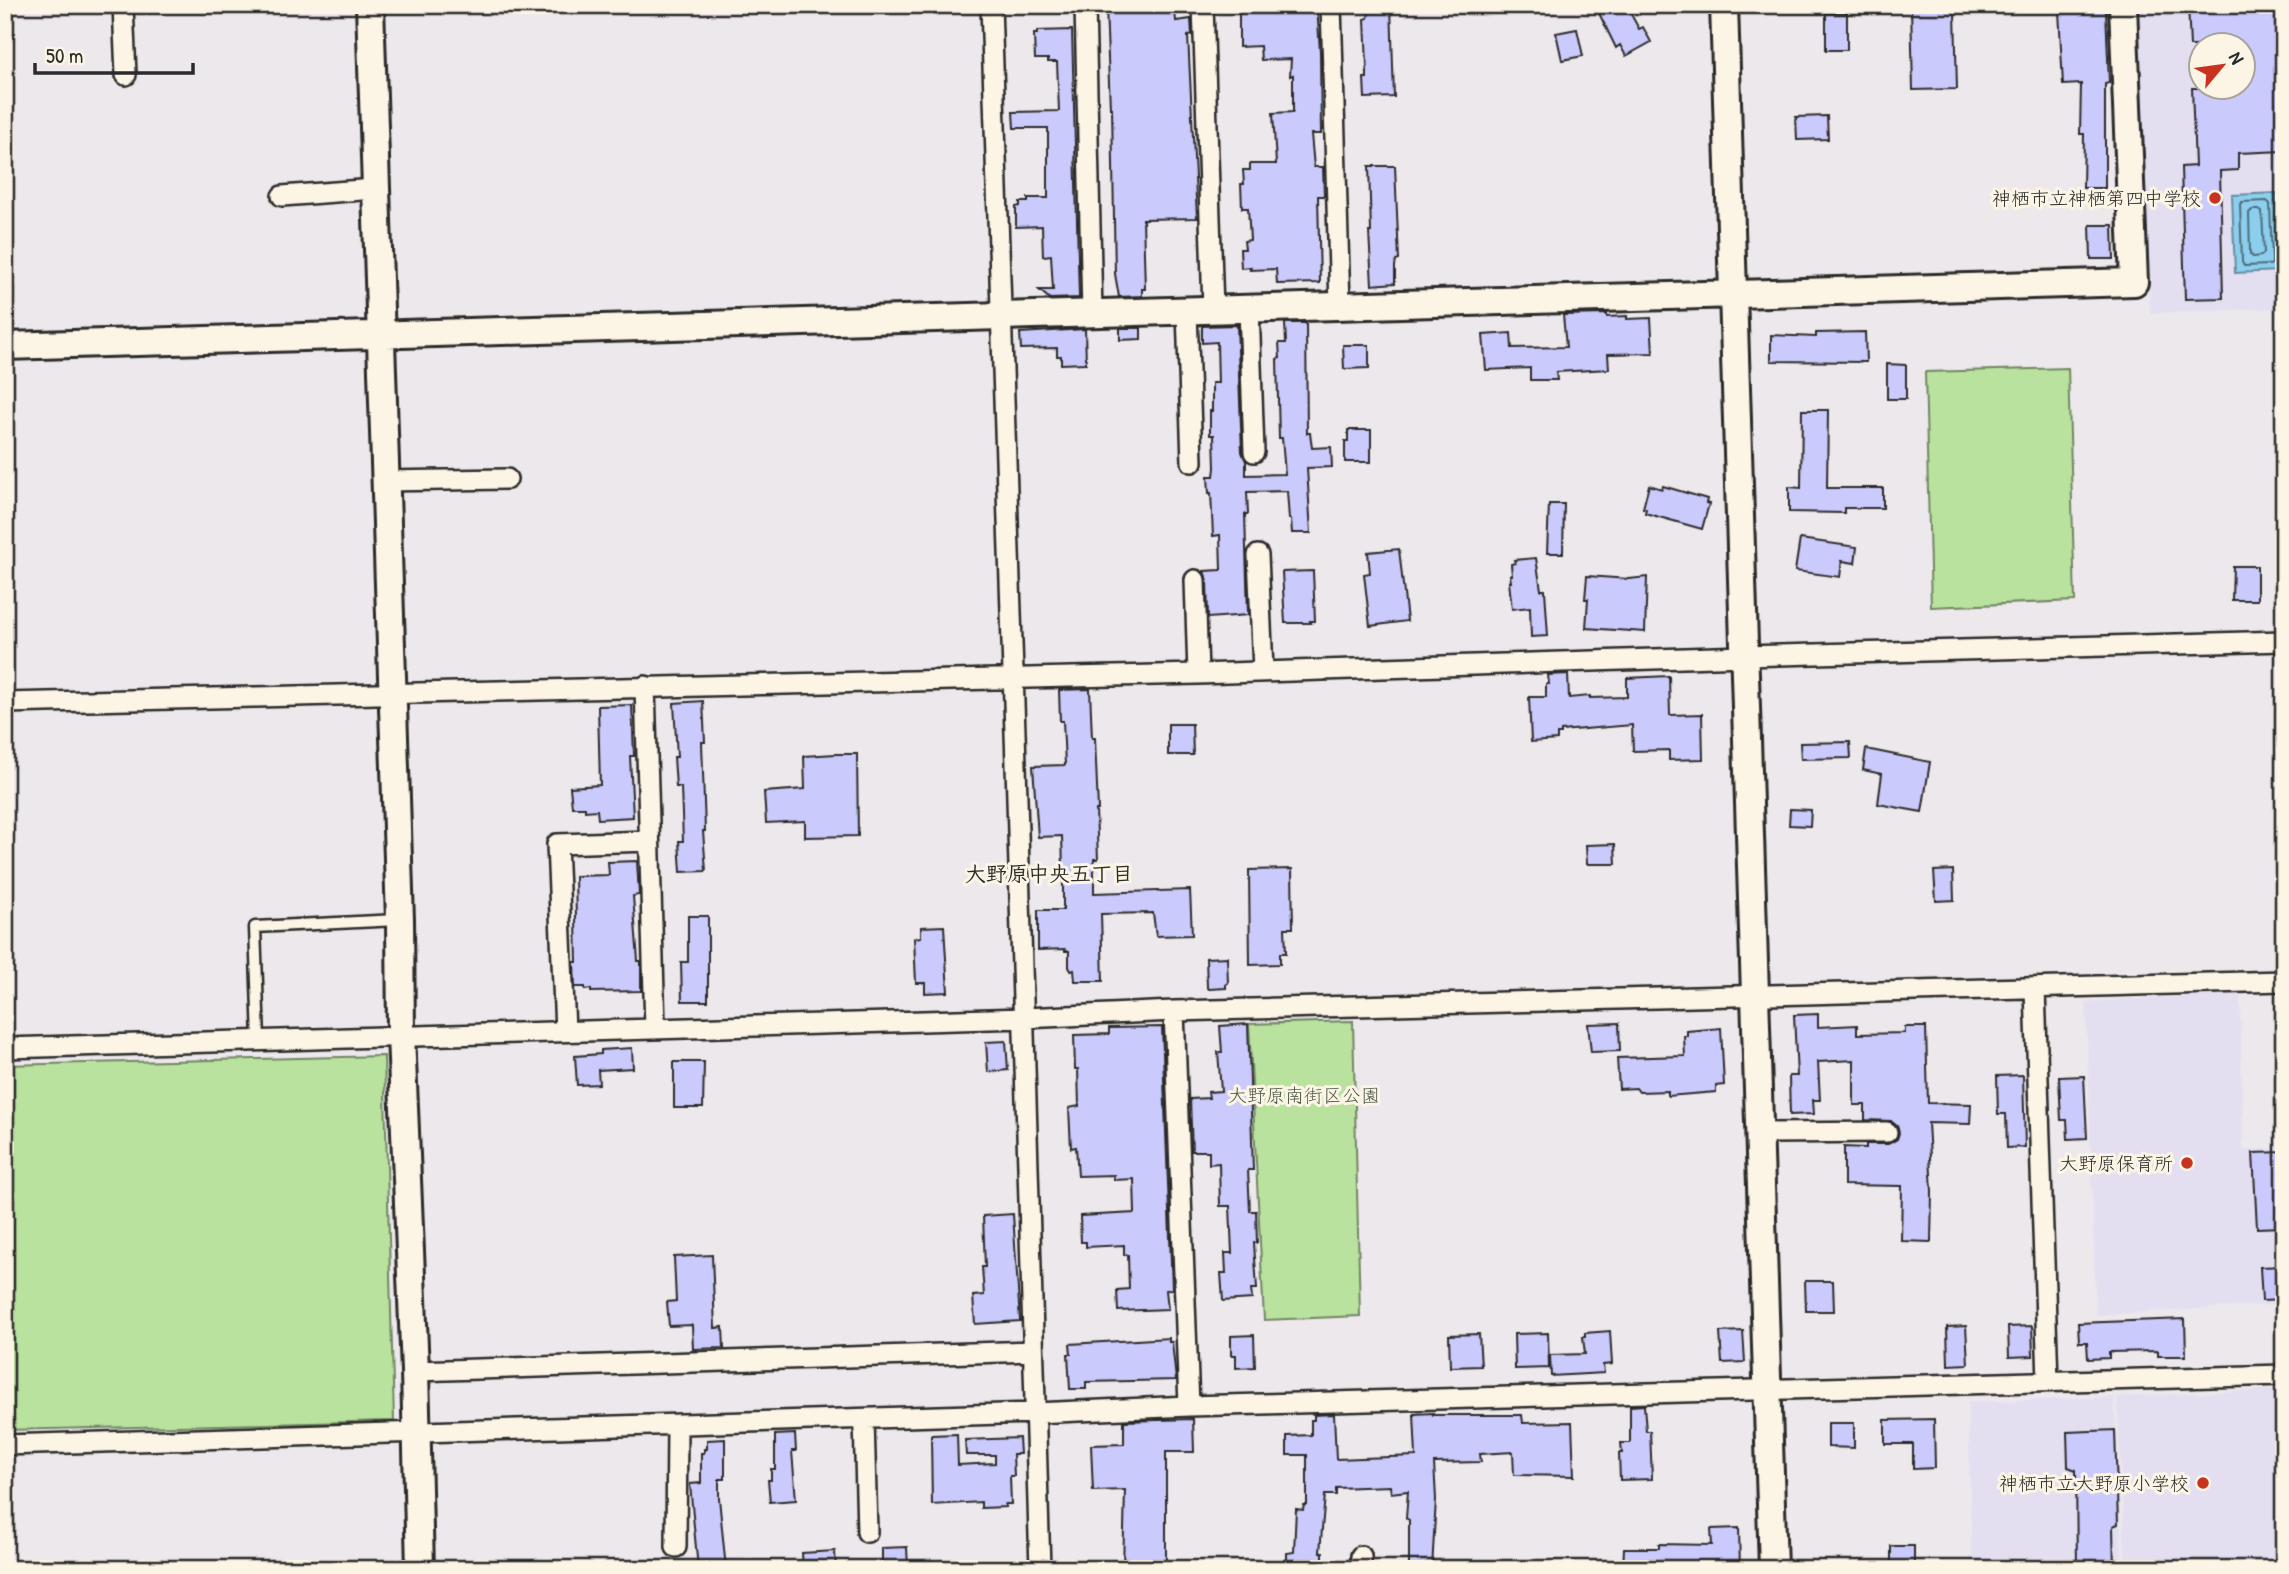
<svg xmlns="http://www.w3.org/2000/svg" width="2289" height="1574" font-family="'Patrick Hand','Klee One',sans-serif">
<style>
.built{fill:#e3dff1;fill-rule:evenodd}
.green{fill:#b9e29e;stroke:#728664;stroke-width:2}
.water{fill:#8bceed;stroke:#658d9f;stroke-width:2}
.lines{fill:none;stroke-linecap:round;stroke-linejoin:round}
.shore{stroke:#516c79;stroke-width:2}
.building{fill:#cbcafd;stroke:#2b2b2b;stroke-width:2}
.lane-casing{stroke:#2b2b2b;stroke-width:15}
.street-casing{stroke:#2b2b2b;stroke-width:24}
.secondary-casing{stroke:#2b2b2b;stroke-width:32}
.lane{stroke:#fcf5e5;stroke-width:10}
.street{stroke:#fcf5e5;stroke-width:19}
.secondary{stroke:#fcf5e5;stroke-width:26}
.poi-dot{fill:#c8321e;stroke:#fcf5e5;stroke-width:2.5}
.labels{text-anchor:middle;stroke-width:6;stroke-linejoin:round;paint-order:stroke}
.poi-label{font-size:19px;fill:#2b2b2b;stroke:#fcf5e5;text-anchor:end}
.park-label{font-size:19px;fill:#4e5948;stroke:#fcf5e5}
.neighbourhood-label{font-size:21px;font-weight:bold;fill:#2b2b2b;stroke:#fcf5e5}
</style>
<rect width="100%" height="100%" fill="#ede8ec"/>
<filter id="ink" filterUnits="userSpaceOnUse"><feTurbulence type="fractalNoise" baseFrequency=".0143" numOctaves="2"/><feDisplacementMap in="SourceGraphic" scale="14" xChannelSelector="R" yChannelSelector="G"/><feConvolveMatrix kernelMatrix="1 2 1 2 8 2 1 2 1" color-interpolation-filters="sRGB"/></filter>
<g filter="url(#ink)">
<path class="built" d="M2137,5h147v303l-134,5zM2202,46h42v42h-42z
M2240,993l3,157 41,-1v155l-188,11 -10,-313z
M2284,1389v180h-158l-9,-172z
M2114,1397l9,172h-151l-4,-167z"/>
<path class="green" d="M2068,368l7,233 -144,6 -6,-235z
M1353,1021l7,295 -96,4 -15,-296z
M384,1056l10,365 -389,9v-365z"/>
<path class="water" d="M2277,193l3,78 -45,2 -3,-78z"/>
<g class="lines">
<path class="shore" d="M2267,201l3,3 2,59 -2,2 -26,1 -2,-4 -2,-58 2,-2z
M2252,210h7l3,2 2,41 -3,3 -8,1 -3,-3 -1,-41z"/>
</g>
<path class="building" d="M1244,5h73l3,47 1,82h-10l3,33h9l1,29h-6l2,87 -43,1 -1,-15 -26,1 1,-3 -10,1 -1,-19h5l-1,-8 6,-1 -2,-32h-6l-1,-24h3l-1,-14h7v-6h26l-3,-51 20,-1v-37l-3,1 1,-17 -30,1 -1,-14 -21,1v-34h5z
M1370,5h21l3,92 -29,1 -1,-20h3v-12l-2,-47 3,-1z
M1595,5h31l13,24 4,-2 8,15 -25,14 -6,-11 -4,3z
M1911,5h41v6h3l2,78 -44,1z
M2188,5h96v146l-46,2v17l-18,1 3,127 -38,1 -4,-132 14,-1 -3,-78h52v-42h-54z
M1133,6l2,6 40,-1 1,10 15,-2 1,16 -4,1 9,182 -54,1 2,70h-3v7l-23,1 -4,-23 -3,-166h-2l-4,-101z
M2106,10l3,73 -4,1v104h-22l1,-54h-4l1,-50 -18,1 -4,-74z
M1826,13h21v37h-21z
M1577,29l6,27 -21,4 -6,-27z
M1072,30l7,268 -29,1 -11,-9h14l-2,-35 -8,1 -1,-30 -26,1v-20l4,-1v-4h8v-4h20v-70h-34l-1,-16 46,-1 -2,-49h-9v-3h-13l-1,-25h3v-3z
M1827,116l1,23 -31,1 -1,-23z
M1369,166h26l4,94 -3,1 -1,5v17l-23,2 -3,-53h2z
M2090,225h23l1,34h-23z
M1607,314v3l20,-1v3l24,-1 2,35 -45,1 1,15 -53,3 1,8h-27v-12l-44,2 -3,-35 28,-2 1,15 54,-1 -3,-32z
M1285,323h21l1,110h3l2,15 19,-1 1,20 -25,1 4,65h-19l-1,-14h-2l-2,-28 -40,1 1,22h-3l3,101 -40,3 -1,-38 -3,-9 17,-1 -1,-35 -7,1 -2,-43h-2l-1,-17h6l1,-8 -1,-33h-4v-24h2v-28h6l-1,-41 -15,1v-17l35,-1 5,127 4,9v14l39,-1 -3,-36h-3l-2,-79 3,-1 -1,-15h7z
M1120,328h21v11l-21,1z
M1085,329l1,34 -25,1v-8h-4v-8l-36,1 -1,-16z
M1865,332l1,30 -95,-1v-26l45,2v-4z
M1343,345h26v23l-25,1z
M1887,364l19,1v34h-19z
M1802,410h26l-1,78h56v20h-39v5l-55,-1v-25l12,1z
M1348,430h23v32h-26v-21h3z
M1649,485l13,4 1,-3 44,13 -1,4 3,1 -7,25 -57,-16 1,-4 -3,-1z
M1549,504h15l-1,49h-16z
M1800,539l57,8 -2,16 -13,-2 -2,16 -45,-6z
M1399,549l8,72 -37,5 -6,-52 6,-1 -2,-21z
M1536,558l5,32h4l3,46 -17,1 -1,-30 -18,2 -3,-27h2l-1,-7h2l-1,-11 4,-1 -1,-3z
M2233,566h24v34h-25z
M1313,571l2,50h-5l1,2h-26l-3,-51z
M1587,576l42,3 18,-2 -2,55 -59,-4 2,-29h-3z
M1568,674l1,24 21,-2v2l37,-1v-19l42,-2 1,39 32,-1 1,45 -34,1v-10l-36,1 -1,-26 -71,6v3h-4v6l-26,2 -2,-45h17v-13h3l-1,-9z
M1090,689l2,49h3l3,72h-2l2,49h-4v34l96,-3 2,45 -36,1 -3,-23 -52,1 2,67h-28l-1,-11 -3,1 -2,-4v-16h-4v-2l-27,1v-40h25v-42l-1,-32 -24,1 -5,-71 32,-1 -2,-44h-3l-1,-31z
M703,701l2,41h-3l3,89h-2l3,40 -25,1 -2,-31h4l-2,-54h-5l-2,-30h3l-3,-54z
M632,705l2,51h-4l3,61 -35,2 -1,-9 -12,1v-4h-13l-2,-20 30,-2 -2,-79z
M1168,724h24l1,31h-25z
M1850,742l1,16 -50,1 -1,-16z
M1866,749l64,13 -8,50 -44,-8 4,-30 -19,-4z
M836,754h21l1,82 -53,1v-16l-39,2 -2,-31 41,-3 -1,-33z
M1790,809l21,1 -1,16 -21,-1z
M1615,844l1,20h-29l-1,-19z
M637,861l2,34 -6,1 5,65h3v30l-50,1v-3l-6,1v-3h-10l-1,-25h3l-2,-86 34,-1 -1,-13z
M1292,869l1,59h-8l1,25h-6v11l-30,1 -1,-95z
M1953,870l1,30 -18,1 -2,-30z
M688,916h20v85h-26l-1,-39h7z
M944,926l4,66 -23,1v-10h-9l-2,-45 7,-1v-10z
M1227,957l1,26 -2,1v4l-17,1 -2,-2 -1,-29z
M1818,1014v13l39,-2v9l48,-1v-6h21l2,76 43,1 -1,20 -42,-1 4,68 -1,51 -30,-1 1,-55 -58,-1v-38l22,1v-4h22l9,-5 2,-6 -2,-8 -5,-4 -27,-1v-15h-11v-45l-36,2 2,38h-7l1,14 -24,1 -1,-39h8l-3,-61z
M1619,1023l1,28 -29,1 -3,-28z
M1248,1024l5,146h-5l2,41h6l1,32h-3l3,46h-6l1,10 -29,2 -2,-28h5l-1,-20h7l-2,-47h-10l-1,-43 -10,1v-13h-17l-2,-52 19,-1 -1,-6 13,-1 -3,-39h4l-2,-26z
M1162,1027l10,262 -6,1 2,19 -50,2 -1,-21 12,-1 -1,-34h-4v-10l-38,2v-5h-5l-1,-26 55,-3 -1,-34 -20,1v-5l-36,1 -2,-29 -5,1 -2,-40 10,-2 -1,-37h-3l-1,-34 35,-1v-6z
M1721,1028l3,57 -8,1v6l-48,4v-5l-29,1 -3,-4 -17,1 -2,-31 68,-2 -1,-20h3v-5z
M1006,1041l2,29 -20,2 -2,-30z
M632,1048l1,20 -35,2 1,14 -22,1 -2,-29 26,-2v-4z
M674,1062h30l-1,46h-29z
M2023,1075l2,72 -18,1 -1,-34h-8l-1,-38z
M2084,1076l3,62 -19,1 -1,-19h-6l-2,-43z
M2284,1152v75l-27,1 -4,-75z
M1013,1214l7,107 -45,3 -2,-28 11,-1 -2,-28h3l-2,-51z
M712,1255l3,73 8,-1 1,21 -31,1 -1,-24 -23,1 -2,-24 9,-1 -2,-44z
M2284,1266v34l-22,1 -2,-34z
M1805,1281h28l1,30h-28z
M2185,1319l1,37h-28v-5l-49,1v6l-21,1 -1,-17h-8l-1,-19z
M1966,1326l2,38 -20,1 -1,-38z
M2032,1326l1,30 -24,1 -1,-30z
M1610,1331l2,33 -9,1 1,8 -53,3 -1,-21 35,-1 -2,-17h2v-4z
M1743,1331l2,31 -23,1 -2,-31z
M1548,1333l1,35 -34,1 -1,-35z
M1479,1334l2,32 -31,1 -1,-32z
M1254,1335l1,32 -19,1v-13h-5v-19z
M1169,1338v4h3l4,38 -90,2v7h-16l-2,-35h3l-1,-10z
M1644,1405l2,26h4l2,48 -32,1 -1,-27h3l-1,-10h9v-37z
M1433,1413v2h89l1,8 49,-1 2,54 -60,-1 -1,-23 -33,2 1,8 -47,1 2,36 -4,70 -23,-2v-47l-3,-2 2,-27 -17,2 -1,-7 -54,2v7h-11l-5,57h3v17h-36v-16l7,-1 2,-43 7,1 1,-5h3v-50h-20v-19l24,-1v-15h3v-5l20,-1 2,45 80,-3 -2,-42z
M1193,1419l1,33h-28v117h-43l2,-79 -32,1 -2,-46 33,-1v-23z
M1934,1419l1,49 -22,1v-25h-28v-24z
M1828,1423h26v25l-26,-1z
M2115,1430l3,94 -5,2 1,43h-37l-1,-99 -8,-3 -1,-35z
M795,1434l1,17h-4l4,49 -26,2 -2,-22h3v-11h4v-34z
M957,1434l1,31 37,-2v-8h-29l-1,-15 54,-2 1,16h-7l1,22h-4l1,28h-6l1,3 -25,1v-6l-49,3 -1,-70z
M725,1439v40h-6v19l7,71h-28l-8,-85 11,-1v-30h3v-4h3v-9z
M1739,1528l1,41h-31v-5l-39,-1v6h-47l1,-21h35v-4l53,1 -1,-16z
M1891,1546h23v23h-23z
M907,1547l1,22h-22v-4h-4v-17z
M835,1551l1,18h-33l-1,-16z"/>
<g class="lines">
<defs>
<path id="lane" d="M259,1040l-4,-113 143,-7"/>
<path id="street" d="M123,5l3,70
M991,5c20,521 32,1043 49,1564
M1085,5l7,309
M1203,5l10,304
M1331,5l9,300
M282,196l93,-7
M1249,308l5,144
M1187,311l5,151
M384,481l123,-2
M1258,555l5,116
M1195,580l3,94
M645,686l10,342
M5,703l1193,-29 547,-18 539,-15
M2035,989l13,392
M1174,1011l15,395
M565,1031l-8,-187 92,-3
M5,1048l1019,-30 150,-7 1110,-30
M1759,1133l128,-1
M415,1371l618,-20
M864,1419l3,113
M5,1445l1030,-32 154,-7 1095,-31
M676,1547l1,-122
M1361,1569v-13"/>
<path id="secondary" d="M370,5l30,915 1,115 14,336 5,198
M1724,5l49,1564
M5,346l2129,-64 -11,-277"/>
</defs>
<use href="#lane" class="lane-casing"/>
<use href="#street" class="street-casing"/>
<use href="#secondary" class="secondary-casing"/>
<use href="#lane" class="lane"/>
<use href="#street" class="street"/>
<use href="#secondary" class="secondary"/>
</g>
</g>
<g class="poi-dot">
<circle cx="2215" cy="198" r="7"/>
<circle cx="2187" cy="1163" r="7"/>
<circle cx="2203" cy="1483" r="7"/>
</g>
<g class="labels">
<g class="poi-label">
<text x="2201" y="205">神栖市立神栖第四中学校</text>
<text x="2173" y="1170">大野原保育所</text>
<text x="2189" y="1490">神栖市立大野原小学校</text>
</g>
<g class="park-label">
<text x="1304" y="1102">大野原南街区公園</text>
</g>
<g class="neighbourhood-label">
<text x="1049" y="881">大野原中央五丁目</text>
</g>
</g>
<rect width="2289" height="1574" fill="none" stroke="#fcf5e5" stroke-width="28"/>
<rect x="14" y="14" width="2261" height="1546" fill="none" stroke="#2b2b2b" stroke-width="2.5" filter="url(#ink)"/>
<g transform="translate(2222 66) rotate(61)"><circle r="33" fill="#fcf5e5" stroke="#a8a49b" stroke-width="2"/>
<path d="M0-5L12 26L0 18L-12 26Z" fill="#c8321e"/>
<text y="-10" font-size="19" font-weight="bold" text-anchor="middle" fill="#2b2b2b">N</text>
</g>
<path d="M35 63v10h158v-10" fill="none" stroke="#2b2b2b" stroke-width="3.5"/>
<text x="46" y="63" font-size="21" fill="#2b2b2b" stroke="#fcf5e5" stroke-width="5" paint-order="stroke">50 m</text>
</svg>
